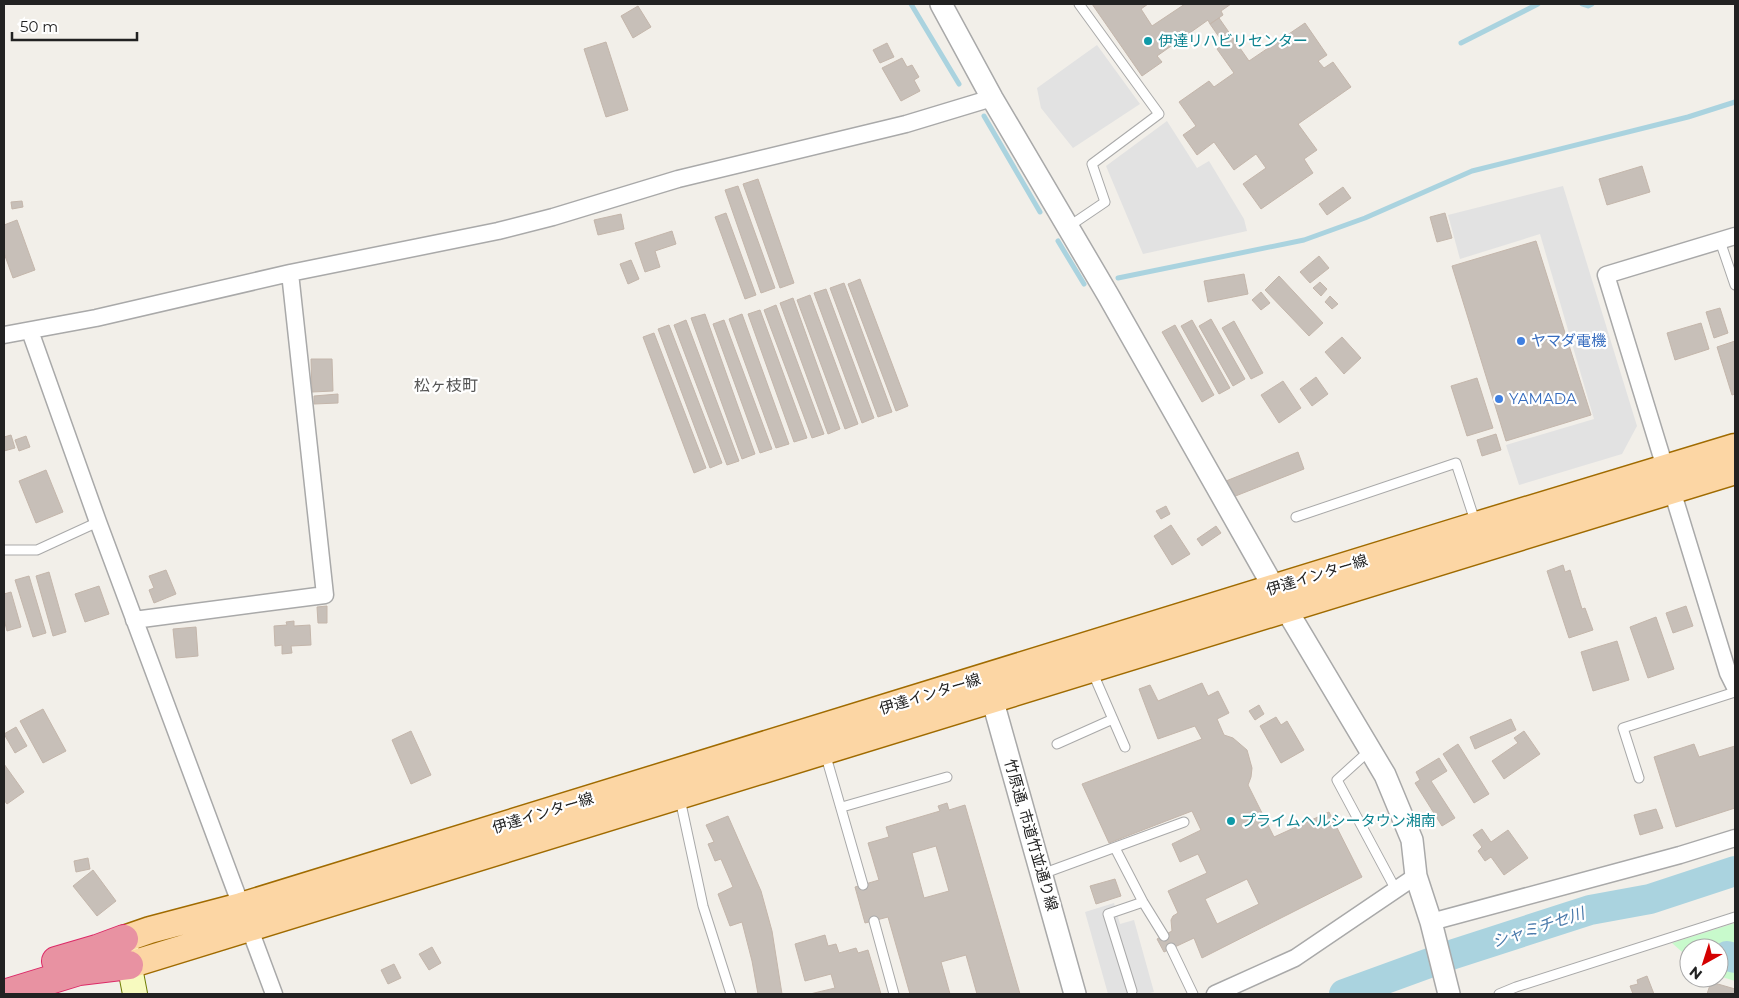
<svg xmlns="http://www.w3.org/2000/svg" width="1739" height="998" font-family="Montserrat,'Noto Sans JP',sans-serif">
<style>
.park{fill:#c8facc}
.parking{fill:#e2e2e2}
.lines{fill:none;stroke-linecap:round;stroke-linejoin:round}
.stream{stroke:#aad3df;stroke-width:5}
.river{stroke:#aad3df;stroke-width:30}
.building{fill:#c7bfb8;stroke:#c4b6ab;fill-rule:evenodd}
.service-casing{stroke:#a9a9a9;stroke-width:11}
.minor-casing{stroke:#a9a9a9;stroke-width:19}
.tertiary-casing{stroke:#a9a9a9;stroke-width:24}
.secondary-casing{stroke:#707d05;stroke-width:26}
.primary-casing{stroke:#a06b00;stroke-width:29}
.motorway-casing{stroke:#dc2a67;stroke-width:30}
.service{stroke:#fff;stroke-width:9}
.minor{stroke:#fff;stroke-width:16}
.tertiary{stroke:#fff;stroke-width:21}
.secondary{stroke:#f7fabf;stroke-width:24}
.primary{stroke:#fcd6a4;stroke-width:26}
.motorway{stroke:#e892a2;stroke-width:28}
.culture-dot{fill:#0f9aa8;stroke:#fff;stroke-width:2}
.shop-dot{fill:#3f7fe0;stroke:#fff;stroke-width:2}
.labels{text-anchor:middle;stroke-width:4.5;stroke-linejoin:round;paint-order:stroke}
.culture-label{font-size:15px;fill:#0d838f;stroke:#fff;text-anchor:start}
.shop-label{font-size:15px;fill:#366cbe;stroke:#fff;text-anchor:start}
.street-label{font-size:15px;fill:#222;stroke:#fff}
.neighbourhood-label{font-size:16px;fill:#555;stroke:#fff}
.water-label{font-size:16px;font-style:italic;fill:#4a7aab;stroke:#fff}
</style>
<rect width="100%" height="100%" fill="#f2efe9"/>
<path class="park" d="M1735,923v58l-16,-5v-28h-30v10l-17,-15z"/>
<path class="parking" d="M1097,45l43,59 -67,44 -32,-40 -4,-20z
M1167,121l30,47 12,-7 35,58 3,12 -104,23 -37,-88z
M1563,186l74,240 -15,28 -103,31 -13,-40 88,-26 -54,-185 -80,25 -12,-44z
M1114,903l6,21 14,-4 20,72 -9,2h-37l-23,-82z"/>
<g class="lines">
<path class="stream" d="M911,4l48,80
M1582,4l6,2 4,-2
M1461,43l77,-39
M984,116l56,96
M1058,241l26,43
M1118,278l186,-38 61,-22 107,-47 216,-54 47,-15"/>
<path class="river" d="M1727,956l8,2
M1344,994l110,-40 136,-44 60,-11 85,-28"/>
</g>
<path class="building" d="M1092,4h56l-7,5 11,17 33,-22h46l-10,7 2,4 -13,9 -2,-4 -51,36 5,6 -20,14z
M638,6l13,21 -18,11 -12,-22z
M1219,18l30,43 56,-38 22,32 -9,6 6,7 9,-6 18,25 -53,37 19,26 -13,9 9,14 -52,36 -18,-25 23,-16 -10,-14 -22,16 -20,-28 -17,13 -14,-20 13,-9 -17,-24 30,-21 5,6 20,-14 -17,-24 7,-5 -14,-20z
M606,42l22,68 -22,7 -22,-68z
M887,43l7,14 -14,6 -7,-13z
M902,58l5,9 5,-2 7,12 -5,3 6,11 -19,10 -19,-33z
M1642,166l8,26 -43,13 -8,-26z
M758,179l36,104 -14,5 -37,-104z
M738,186l37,102 -14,5 -36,-103z
M1343,187l8,11 -24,17 -8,-11z
M22,201l1,6 -11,2 -1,-7z
M726,213l30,82 -11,4 -30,-82z
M1445,213l7,25 -15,4 -7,-25z
M621,214l3,15 -26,6 -4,-15z
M17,220l18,50 -22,8 -9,-25v-28z
M672,231l4,13 -21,7 5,16 -15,5 -10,-29z
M1536,241l55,174 -85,26 -54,-175z
M1319,256l10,12 -19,15 -10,-11z
M631,260l8,19 -11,5 -8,-20z
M1244,274l4,20 -40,8 -4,-21z
M1279,276l44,47 -14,13 -44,-46z
M860,279l48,127 -12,5 -48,-127z
M1320,282l7,7 -6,7 -8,-8z
M844,283l48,129 -14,5 -48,-129z
M826,289l48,129 -12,5 -48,-130z
M1261,292l9,11 -9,7 -9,-10z
M810,295l48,129 -13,5 -48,-129z
M1330,296l8,8 -6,5 -7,-7z
M793,298l47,131 -12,5 -48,-131z
M776,305l48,129 -12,4 -48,-128z
M1720,308l8,25 -14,5 -8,-26z
M760,310l47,128 -13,4 -46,-128z
M705,314l50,140 -13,5 -51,-141z
M742,314l47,130 -13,4 -47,-129z
M1211,319l34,60 -12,7 -34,-60z
M686,320l53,141 -12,4 -53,-140z
M724,320l48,129 -12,4 -47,-129z
M1192,320l38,68 -11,6 -38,-68z
M1234,321l29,52 -12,6 -29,-51z
M1701,323l8,26 -34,11 -8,-27z
M669,325l53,138 -12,5 -52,-139z
M1175,325l39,70 -12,7 -40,-70z
M654,333l52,135 -12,5 -51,-136z
M1342,337l19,21 -17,16 -19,-22z
M1735,341v53l-3,1 -15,-48z
M311,359h21l1,32 -21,1z
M1316,377l12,17 -16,12 -12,-17z
M1477,378l16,50 -26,8 -16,-50z
M1283,381l18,27 -22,15 -18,-28z
M338,394v9l-24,1v-8z
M1496,434l5,16 -19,6 -5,-16z
M11,435l4,13 -11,3v-14z
M26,436l4,11 -11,4 -4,-11z
M1298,452l6,17 -71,28 -7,-16z
M46,470l17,42 -27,11 -17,-42z
M1166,506l4,8 -9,5 -5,-8z
M1171,525l19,29 -18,11 -18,-29z
M1216,526l5,7 -19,13 -5,-7z
M1563,565l2,7 5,-2 12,39 3,-1 8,22 -24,8 -22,-67z
M166,570l10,24 -22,9 -5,-13 5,-2 -5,-12z
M49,572l17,60 -13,4 -17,-60z
M29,576l17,57 -13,4 -18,-57z
M99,586l10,28 -24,8 -10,-28z
M11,592l10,35 -14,4 -3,-12v-25z
M327,606v17h-9l-1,-16z
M1686,606l7,20 -20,7 -7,-20z
M1656,617l18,52 -26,9 -18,-51z
M294,621v5l16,-1 1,20 -20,1 1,7 -10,1v-9l-7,1 -1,-20 13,-1 -1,-3z
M196,627l2,29 -22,2 -3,-29z
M1617,641l12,39 -36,11 -12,-39z
M1202,683l6,13 10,-5 11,22 -12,6 7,16 9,3 14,12 5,18 -1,9 -3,8 26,52 55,-25 33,65 -160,81 -8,-20 -30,14 -7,-13 15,-8 -1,-11 2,-4 5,-3 -10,-22 39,-18 -9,-19 -18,8 -8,-18 29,-14 -9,-19 -83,32 -27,-59 120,-45 -7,-13 -37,13 -19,-50 11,-4 8,16zM1247,879l12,25 -42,20 -12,-25z
M1259,705l5,9 -9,6 -6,-9z
M43,709l23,42 -23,12 -23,-42z
M1276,717l5,8 6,-4 17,29 -23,13 -21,-37z
M1511,719l5,11 -41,19 -5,-12z
M16,727l11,19 -12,7 -11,-19z
M411,731l20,44 -20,9 -19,-44z
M1524,731l16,23 -36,25 -12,-18 26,-18 -4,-5z
M1458,744l31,50 -15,9 -31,-49z
M1694,744l5,13 36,-11v62l-59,19 -22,-70z
M1439,758l8,13 -16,10 24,37 -13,8 -27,-43 5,-3 -4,-8z
M4,764l20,28 -17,12 -3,-4z
M947,803l2,7 16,-5 55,189h-43l-11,-39 -25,7 9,32h-40l-22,-77 -23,6 -10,-36 24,-7 -11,-37 21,-6 -3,-10 54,-16 -2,-5zM936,846l13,45 -25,7 -12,-45z
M1656,809l7,19 -23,7 -6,-20z
M728,816l33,75 11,40 10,63h-24l-6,-33 -10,-39 -12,4 -12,-32 15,-7 -12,-28 -6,2 -7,-17 6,-2 -8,-17z
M1482,829l9,13 17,-12 20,28 -24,17 -13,-18 -6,4 -7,-10 4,-4 -9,-12z
M88,858l2,11 -14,3 -2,-11z
M93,870l23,31 -19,15 -24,-30z
M1115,879l6,17 -25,8 -6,-18z
M825,935l3,11 8,-2 3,9 17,-5 2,5 10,-3 13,44h-71l25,-6 -4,-14 -26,7 -10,-37z
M1715,942l2,6h-14l-1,-2z
M432,947l9,16 -12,7 -10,-16z
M394,964l7,14 -13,6 -7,-14z
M1647,976l7,18h-21l-3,-8 8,-2 -1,-4z
M1711,982l24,7v5h-28z"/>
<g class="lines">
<defs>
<path id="service" d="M1068,227l37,-25 -13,-38 67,-50 -80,-110
M1720,241l15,44
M1296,517l160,-54 20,61
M4,550h33l61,-28
M1092,671l33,76
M1057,744l56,-25
M1370,750l-33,30 59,110
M825,753l38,132
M1639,778l-16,-50 112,-36
M680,799l23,107 28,88
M842,807l105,-30
M1115,848l28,54 21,34
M1042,874l142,-52
M874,921l20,73
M1171,948l22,46
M1132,991l-24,-77 35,-12
M1499,994l17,-7 219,-70"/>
<path id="minor" d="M1735,236l-129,39 122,398 7,14
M30,331l68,191 176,472
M4,335l92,-17 194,-45 208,-42 55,-14 125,-38 228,-55 86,-26
M134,620l191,-25 -35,-322
M1431,922l249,-67 55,-17
M1215,994l80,-36 121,-82"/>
<path id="tertiary" d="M941,4l51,94 116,197 178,314 99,166 27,65 4,36 15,46 18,72
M988,684l87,310"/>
<path id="secondary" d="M126,947l9,47"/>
<path id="primary" d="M124,939l26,-9 91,-24 1236,-381 258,-78
M129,965l1606,-494"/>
<path id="motorway" d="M56,961l41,-12 27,-10
M4,994l75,-23 50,-6"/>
</defs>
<use href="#service" class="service-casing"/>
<use href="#minor" class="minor-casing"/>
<use href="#tertiary" class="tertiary-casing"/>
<use href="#secondary" class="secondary-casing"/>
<use href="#primary" class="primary-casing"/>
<use href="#motorway" class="motorway-casing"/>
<use href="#service" class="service"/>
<use href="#minor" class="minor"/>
<use href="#tertiary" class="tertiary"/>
<use href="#secondary" class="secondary"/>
<use href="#primary" class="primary"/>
<use href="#motorway" class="motorway"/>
</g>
<g class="culture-dot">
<circle cx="1148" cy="41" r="5"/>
<circle cx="1231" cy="821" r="5"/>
</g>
<g class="shop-dot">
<circle cx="1521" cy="341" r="5"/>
<circle cx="1499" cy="399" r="5"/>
</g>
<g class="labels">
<g class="culture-label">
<text x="1158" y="46">伊達リハビリセンター</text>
<text x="1241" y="826">プライムヘルシータウン湘南</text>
</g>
<g class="shop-label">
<text x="1531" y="346">ヤマダ電機</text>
<text x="1509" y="404">YAMADA</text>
</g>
<g class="street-label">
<text transform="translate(1317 575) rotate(-17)" y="5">伊達インター線</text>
<text transform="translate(930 694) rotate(-17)" y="5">伊達インター線</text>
<text transform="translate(543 813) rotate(-17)" y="5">伊達インター線</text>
<text transform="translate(1031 835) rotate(74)" y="5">竹原通, 市道竹並通り線</text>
</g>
<g class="neighbourhood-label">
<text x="446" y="391">松ヶ枝町</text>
</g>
<g class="water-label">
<text transform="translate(1538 927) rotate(-18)" y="6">シャミチセ川</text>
</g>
</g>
<rect width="1739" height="998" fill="none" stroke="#222222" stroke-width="10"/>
<g transform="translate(1704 963) rotate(219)"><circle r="24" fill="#ffffff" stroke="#a7a7a7"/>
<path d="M0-4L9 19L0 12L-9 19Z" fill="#d40000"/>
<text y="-8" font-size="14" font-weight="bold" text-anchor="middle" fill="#222222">N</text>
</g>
<path d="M12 32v8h125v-8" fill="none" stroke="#222222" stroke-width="2.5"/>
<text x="20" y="32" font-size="15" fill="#222222" stroke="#ffffff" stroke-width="4" paint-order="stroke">50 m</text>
</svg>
